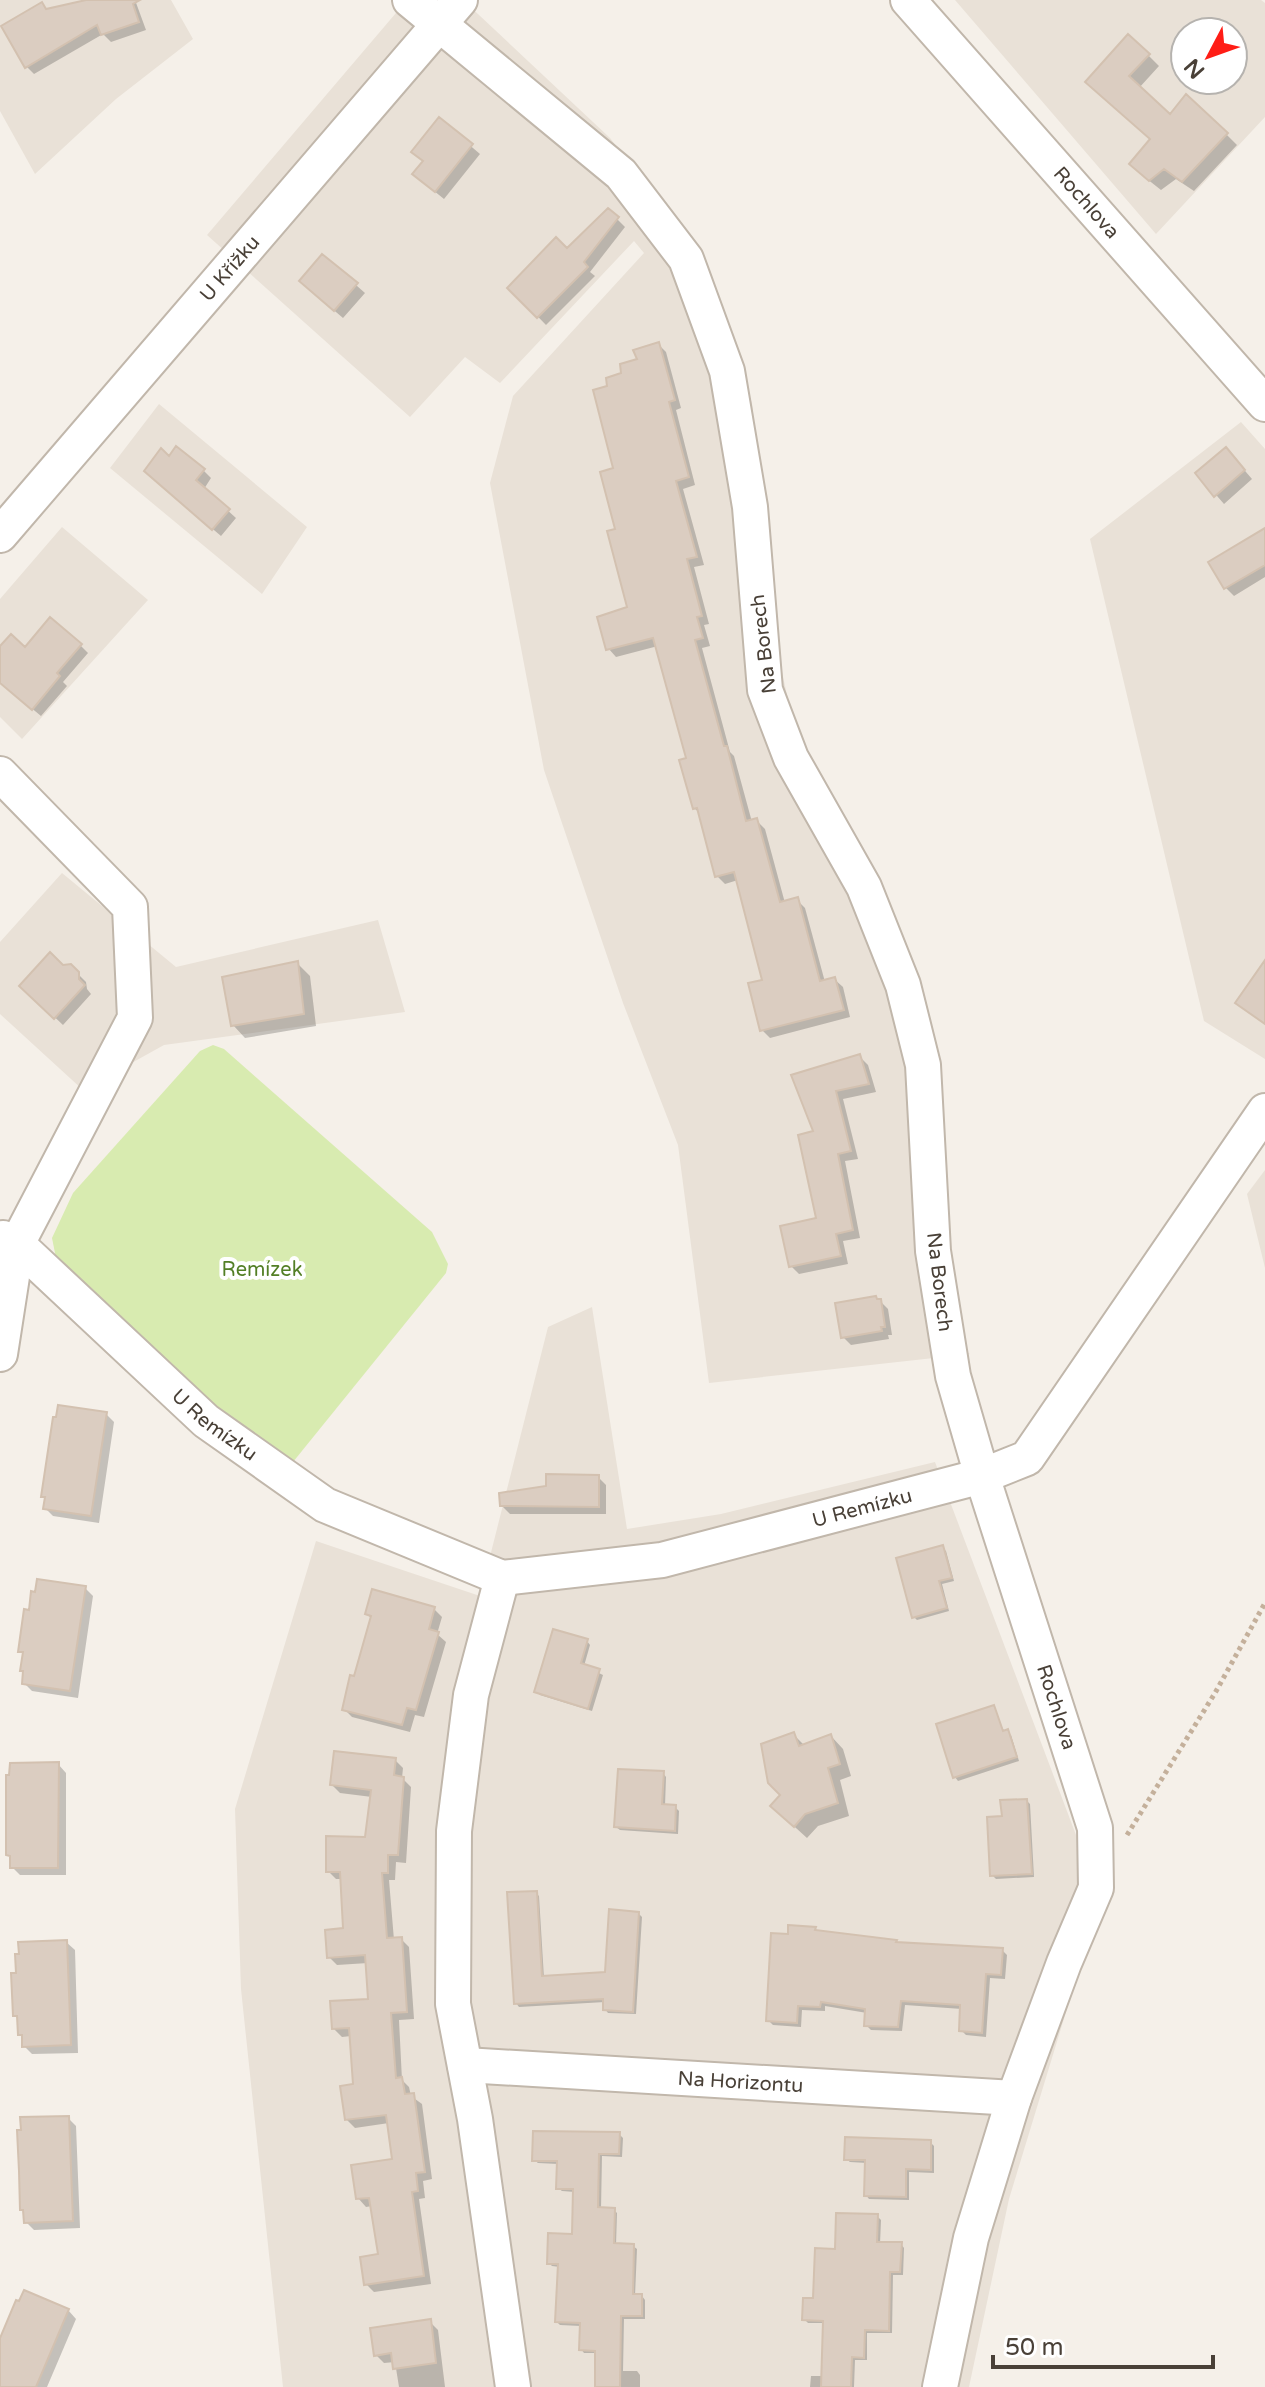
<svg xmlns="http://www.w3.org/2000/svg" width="1265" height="2387" font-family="'Varela Round',sans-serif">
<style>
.residential{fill:#e9e1d7;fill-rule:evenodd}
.green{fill:#d8ebb0}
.shadow{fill:#0003}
.building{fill:#dbcdc1;stroke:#d3c1b0;stroke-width:2}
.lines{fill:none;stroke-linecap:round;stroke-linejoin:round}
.minor-casing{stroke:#c1b7ab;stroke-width:38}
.path{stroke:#c4b09b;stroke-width:5;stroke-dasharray:4 4;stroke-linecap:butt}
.minor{stroke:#fff;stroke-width:34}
.labels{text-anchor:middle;stroke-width:8;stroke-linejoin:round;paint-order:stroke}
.street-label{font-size:20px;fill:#494037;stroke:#fff}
.park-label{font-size:20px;fill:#537f26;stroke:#fff}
</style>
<rect width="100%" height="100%" fill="#f5f0e9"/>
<path class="residential" d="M0,0h171l22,39 -77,60 -81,75 -35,-63z
M407,0h56l147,138 89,113 53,152 25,247 17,76 92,173 63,344 13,107 8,4 -261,29 -31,-238 -55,-142 -79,-233 -54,-287 23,-87 131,-143 -10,-12 -134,142 -35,-26 -55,60 -203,-182z
M955,0h306l4,3v114l-109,117zM1185,32h48v48h-48z
M159,404l148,123 -45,67 -152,-126z
M1241,422l24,27v610l-61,-38 -114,-482z
M62,527l86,73 -126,139 -22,-22v-118z
M62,873l114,94 202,-47 27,92 -241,33 -81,45 -83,-76v-72z
M1265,1170v98l-18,-74z
M592,1307l35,222 94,-15 214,-52 141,373 26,59 -93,305 -40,188h-686l-42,-398 -6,-180 81,-268 164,55 68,-269z"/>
<path class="green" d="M213,1045l11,4 208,183 16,32 -2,9 -153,189 -17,7 -216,-191 -8,-40 21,-45 127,-142z"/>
<path class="shadow" d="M96,0h39l11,30 -35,12 -8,-8 -69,40 -8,-8 21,-55z
M1148,55l11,11 -20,22 32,29 55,17 11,11 -43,46 -18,-12 -15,11 -19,-15 10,-36 -54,-47z
M439,119l41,35 -36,45 -21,-17 2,-20z
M608,210l17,17 -35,45 5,4 -49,49 -36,-37 57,-37z
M323,256l42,37 -22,25 -34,-29z
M658,344l8,8 15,56 -5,2 19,75 -12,4 21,76 -10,2 15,57 -5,1 6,21 -8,2 28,104 4,4 18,66 5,-1 8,8 20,74 12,-3 8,8 20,74 9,-3 9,8 7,30 -80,21 -8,-8 3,-49 -27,-101 -13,4 -8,-8 -16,-62 -7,-6 -6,-49 -30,-113 -42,11 -8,-9 21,-40 -12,-78 -7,-143z
M1234,458l18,21 -28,25 -26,-30z
M170,459l33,11 8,8 -7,11 32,29 -15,18 -67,-57z
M1265,539v38l-31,19 -8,-8z
M80,645l8,8 -25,29 4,4 -26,30 -41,-34v-32z
M297,963l13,13 6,50 -71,12 -12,-13z
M70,966l16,16 1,7 4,5 -28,31 -41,-39 41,-19z
M860,1057l8,8 8,27 -33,7 15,60 -13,2 15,77 -17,3 5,23 -49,10 -8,-8 28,-46 -3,-87 -22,-57z
M880,1301l8,8 4,26h-4l1,4 -38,6 -8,-8z
M106,1414l8,8 -15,101 -46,-7 -8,-8 1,-9 -3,-3z
M598,1477l8,8v29h-96l-8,-8z
M942,1548l4,3 8,30 -12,3 7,27 -32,9 -3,-3z
M85,1588l8,8 -15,102 -46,-7 -8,-8 1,-10 -3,-3 2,-15 -4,-4z
M434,1609l8,8 -5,17 9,8 -22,75 -9,-2 -5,17 -58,-15 -8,-8 12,-30 16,-60 -5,-5z
M587,1641l3,4 -6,21 19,9 -11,36 -52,-16 -4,-4z
M994,1707l10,25 7,3 8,26 -61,20 -3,-4z
M793,1734l12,12 26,-10 12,13 8,27 -11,4 9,36 -31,10 -11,12 -22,-20 -2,-23z
M395,1760l8,8 -1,10 9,9 -5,76 -10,-1 -1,18h-6l5,60 7,-1 8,8 5,72 -15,1 3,60 7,7 2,9 11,8 10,75 -9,2 2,17 -6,1 12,85 -57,8 -8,-8 14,-28 -8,-50 -6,1 -8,-9 37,-37 -6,-38 -34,5 -8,-8 8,-34 -4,-50 -9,1 -9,-9 38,-27 -3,-38 -31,2 -8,-8 16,-27 -3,-51h-6l-8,-8 39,-32 5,-42 -32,-4 -8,-8z
M58,1764l8,9v102h-46l-8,-8v-9l-4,-4z
M663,1773l3,4 -1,29 10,1 4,4 -1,23 -58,-4 -4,-3z
M1027,1801l3,3 4,73 -38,2 -4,-4 12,-57z
M536,1893l3,3 5,82 63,-4 31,-61 4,4 -6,97 -28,-1 -3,-4v-7l-86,5 -3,-4z
M815,1928l3,4 80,13 104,5 5,5 -2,24 -15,-1 -4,59 -20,-2 -5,-5 1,-21 -57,-4 -3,26 -31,-1 -5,-5 1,-12 -42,-7v5l-23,-1 -1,17 -28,-2 -5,-5 21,-84z
M66,1942l9,8 3,103 -46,1 -8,-8 -5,-26 -4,-5z
M68,2118l8,8 4,102 -46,2 -8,-8v-9l-4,-4z
M619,2134l4,4 -1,19 -20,-1 -1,53 13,1 3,3 -1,32 17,1 4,3 -2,47h7l3,4v19h-21l-1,52h14l3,4v12h-43v-34h-13l-3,-4v-23l-21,-1 -3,-3 3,-55 -8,-1 -3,-3 25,-27 1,-44 -13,-1 -4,-3v-24l-20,-1 -4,-3z
M930,2142l4,4v27l-25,-1v28l-40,-1 -3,-4 1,-32 -17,-1 -4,-3z
M877,2216l4,4 -1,24h21l3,4 -1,27h-10l-1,58h-25v27h-12l-1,27h-44l1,-11h12l2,-53h-17l-4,-4 33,-68z
M68,2310l8,9 -29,68h-47v-44z
M430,2322l8,8 7,57h-46l-4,-25 -11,1 -8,-8z"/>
<path class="building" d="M86,0h54l-7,4 6,18 -38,13 -4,-10 -72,43 -24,-42 41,-24 4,7z
M1128,34l22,20 -21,22 41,38 16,-20 42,39 -46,49 -18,-13 -15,12 -20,-17 21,-25 -65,-57z
M439,117l34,27 -38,48 -23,-18 11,-13 -12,-9z
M608,208l11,9 -35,45 4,5 -51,51 -30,-30 49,-51 11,11z
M322,254l36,29 -24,28 -35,-30z
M659,342l16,58 -6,2 20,75 -13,4 21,76 -10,2 15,57 -5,1 6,21 -8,2 29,106h3l19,75 11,-3 23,84 18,-5 22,84 15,-4 9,33 -84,21 -12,-48 14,-3 -28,-108 -19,5 -18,-69 -4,1 -14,-49 7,-2 -33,-120 -47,12 -9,-33 30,-10 -20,-76 8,-2 -15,-57 13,-4 -20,-78 14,-4 -1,-8 15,-5 -1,-9 17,-5 -4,-9z
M176,446l29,23 -9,11 34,29 -18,21 -68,-59 17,-23 8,8z
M1226,447l19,23 -31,27 -19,-24z
M1265,528v37l-41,24 -16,-27z
M50,617l32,27 -25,29 3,3 -28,34 -32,-27v-37l11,-12 14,13z
M50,952l13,13 8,-1 8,8v7l6,6 -31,34 -35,-33z
M1265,960v64l-30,-21z
M298,961l6,53 -73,12 -9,-49z
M860,1054l9,30 -33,7 15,60 -13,3 15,76 -17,4 5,22 -52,11 -9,-41 36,-8 -18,-83 15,-4 -22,-56z
M876,1296l1,3h4l4,28h-4l1,4 -41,7 -6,-35z
M58,1405l49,7 -16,104 -48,-7 2,-12h-4l12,-80h3z
M546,1474l53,1v32l-99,-1 -1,-13 47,-7z
M943,1545l9,33 -13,3 8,27 -35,10 -16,-60z
M37,1579l49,7 -16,105 -48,-7 1,-13h-3l3,-19h-5l6,-43 5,1 2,-19 4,1z
M372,1589l63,18 -6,22 10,3 -23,78 -9,-2 -5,17 -60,-15 8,-35 4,1 17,-60 -6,-2z
M553,1629l35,10 -7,24 19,6 -12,40 -54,-17z
M994,1705l9,26 5,-2 9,28 -64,21 -17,-54z
M794,1732l5,14 32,-12 9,30 -12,4 10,35 -33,11 -11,13 -24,-21 10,-11 -12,-12 -7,-39z
M334,1751l62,7 -2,17 10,2 -6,78h-10v18h-6l5,65 15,-1 5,75 -16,1 5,65 6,-1 3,17 9,-1 11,79 -9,1 2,18 -6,1 12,84 -60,9 -4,-28 18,-3 -9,-56 -13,1 -5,-34 41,-6 -6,-44 -41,5 -5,-34 13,-2 -4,-56 -17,1 -2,-28 38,-2 -3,-44 -38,3 -2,-28 18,-2 -3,-56h-14v-36l39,1 6,-47 -41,-5z
M59,1762l-1,106h-48v-12l-4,-1v-80h3l1,-12z
M618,1769l46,2 -2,33 14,1 -1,26 -61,-4z
M1027,1799l5,75 -42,2 -3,-59 15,-1 -2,-16z
M537,1891l5,85 63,-4 4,-63 30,3 -6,100 -30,-2v-11l-89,5 -7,-112z
M788,1925l28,2 -1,3 82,10 -1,2 107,6 -2,27 -15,-1 -4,59 -23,-2 1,-26 -59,-4 -3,26 -34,-1 1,-17 -44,-7 -1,5 -22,-1 -1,17 -31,-2 5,-88 17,1z
M67,1940l4,105 -49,2v-12h-4l-1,-19h-4l-1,-22 -1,-21h5l-1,-19h4l-1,-12z
M69,2116l4,105 -49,2 -1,-13h-3l-1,-39 -2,-41h4l-1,-13z
M533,2131l87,1 -1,22h-20l-1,53 17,1 -1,35 20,1 -1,50h9v22h-21l-1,71h-25v-36l-16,-1 1,-27 -25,-1 3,-58h-11l1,-31 24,1 1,-45h-17l1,-28h-25z
M845,2137l86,3v30l-25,-1v28l-42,-1 1,-36h-21z
M836,2213l42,1 -1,28h25l-2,30h-10l-1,59 -24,-1 -1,28 -12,-1 -1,30h-30l2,-66 -21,-1 1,-22h10l2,-50 20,1z
M24,2290l45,19 -33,78h-36v-49l16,-38 3,1z
M431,2319l5,44 -43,6 -2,-16 -17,3 -4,-28z"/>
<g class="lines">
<defs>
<g id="minor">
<path id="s1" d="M908,0l357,404"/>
<path id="s2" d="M0,535l460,-535"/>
<path id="s3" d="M0,774l130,133 5,111 -118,226 189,177 119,84 177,73 160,-18 320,-84 -29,-100 -20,-125 -10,-186 -20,-80 -39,-98 -73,-129 -26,-68 -15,-183 -23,-136 -41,-112 -65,-85 -211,-174"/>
<path d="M0,1354l17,-110 -14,-6"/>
<path d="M502,1578l-31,117 -17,136 -1,173 22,115 38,268"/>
<path id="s4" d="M465,2065l549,33"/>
<path d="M940,2387l31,-149 43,-140 50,-135 32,-75 -1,-60 -113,-352 45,-18 238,-347"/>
</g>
</defs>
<use href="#minor" class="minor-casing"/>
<path class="path" d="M1127,1835l88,-142 50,-90"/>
<use href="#minor" class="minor"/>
</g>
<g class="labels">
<g class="street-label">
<text dy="7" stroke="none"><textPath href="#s1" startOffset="270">Rochlova</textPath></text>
<text dy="7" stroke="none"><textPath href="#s2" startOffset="352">U Křížku</textPath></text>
<text transform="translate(763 644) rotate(-97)" y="7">Na Borech</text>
<text transform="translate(940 1282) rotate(83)" y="7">Na Borech</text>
<text dy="7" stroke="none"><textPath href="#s3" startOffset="820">U Remízku</textPath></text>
<text dy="7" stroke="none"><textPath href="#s3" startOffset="1516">U Remízku</textPath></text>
<text transform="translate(1057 1707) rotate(72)" y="7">Rochlova</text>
<text dy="7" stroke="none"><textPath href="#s4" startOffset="276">Na Horizontu</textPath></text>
</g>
<g class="park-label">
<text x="262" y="1276">Remízek</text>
</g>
</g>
<g transform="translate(1209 56) rotate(229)"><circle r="38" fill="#ffffff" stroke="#b6b3af" stroke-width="2"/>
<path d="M0-6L14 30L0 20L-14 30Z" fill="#ff1d16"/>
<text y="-12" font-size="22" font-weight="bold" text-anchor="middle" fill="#494037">N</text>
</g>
<path d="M993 2355v12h220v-12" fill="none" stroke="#494037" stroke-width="4"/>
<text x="1005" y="2355" font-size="24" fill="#494037" stroke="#ffffff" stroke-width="6" paint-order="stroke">50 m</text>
</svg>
